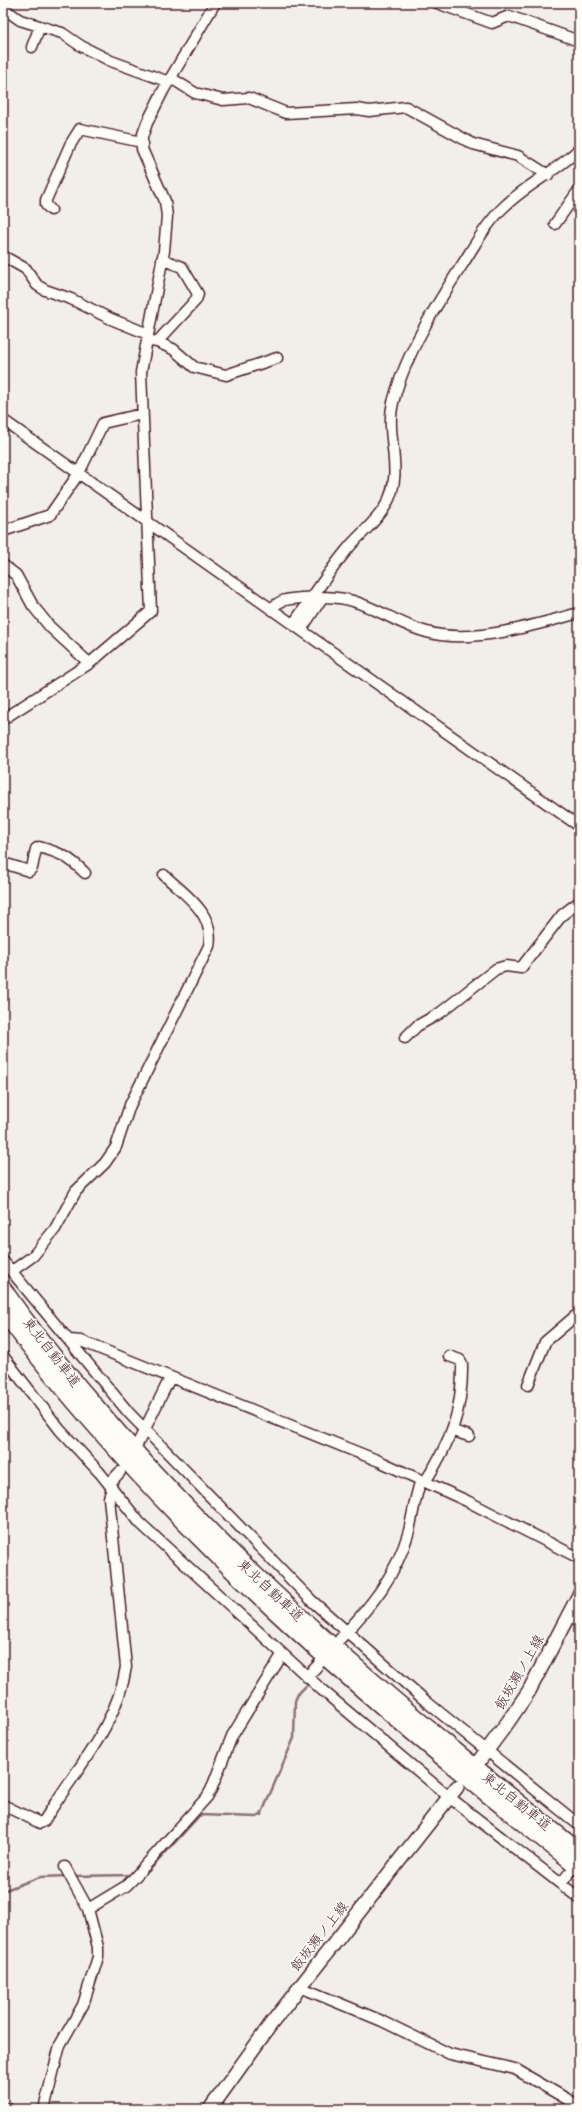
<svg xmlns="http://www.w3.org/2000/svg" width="582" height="2112" font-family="'Comic Neue','Klee One',sans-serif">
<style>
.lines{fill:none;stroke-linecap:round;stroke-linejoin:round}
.stream{stroke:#8b6f75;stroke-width:2.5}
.minor-casing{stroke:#4a1f2b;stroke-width:13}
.major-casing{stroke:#4a1f2b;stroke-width:16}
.highway-casing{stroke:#4a1f2b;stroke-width:18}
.minor{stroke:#fdfcf7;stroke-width:10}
.major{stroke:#fdfcf7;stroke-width:13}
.highway{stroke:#fdfcf7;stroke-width:15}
.labels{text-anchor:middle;stroke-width:3;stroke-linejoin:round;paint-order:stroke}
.street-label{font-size:14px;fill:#4a1f2b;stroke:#fdfcf7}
</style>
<rect width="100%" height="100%" fill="#f2efeb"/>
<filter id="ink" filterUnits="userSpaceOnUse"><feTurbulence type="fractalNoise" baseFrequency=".025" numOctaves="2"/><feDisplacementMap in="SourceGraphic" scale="8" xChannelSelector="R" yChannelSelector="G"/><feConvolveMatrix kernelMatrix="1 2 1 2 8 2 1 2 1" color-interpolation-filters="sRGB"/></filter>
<g filter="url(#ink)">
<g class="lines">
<path class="stream" d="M140,1875l8,-3 52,-57 57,2 4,-2 33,-77 1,-37 3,-7 9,-9
M72,1876l61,-1
M3,1891l37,-14 28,-1"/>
<defs>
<path id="minor" d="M437,3l55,20 17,-7 70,25
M3,8l17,12 42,13 19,13 30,15 58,21
M32,47l8,-21
M171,78l24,15 28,7 26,-2 37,15 71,-4 12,2 37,-4 67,37 45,12 30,19
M51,210l-5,-5v-5l24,-55 10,-16 62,13
M555,224l24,-34
M3,256l23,13 11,16 8,5 26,9 40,20 37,15
M151,341l6,1 39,-42 2,-6 -16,-27 -20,-8
M157,342l16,7 21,18 32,8 51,-17
M3,420l576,406
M3,531l47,-16 29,-42 24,-50 39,-9
M3,565l13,10 17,31 17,21 39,36
M271,609c10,-10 17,-10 30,-11 17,-1 36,-2 52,3 31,10 54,29 88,34 43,6 97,-11 138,-22
M293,624c18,-24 34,-50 53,-73 12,-16 30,-28 40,-46 20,-35 -3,-70 8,-106 12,-46 44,-97 70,-137 13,-21 25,-42 43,-58 22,-21 50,-33 72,-55
M301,630l21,-32
M3,719l87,-56 61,-52 -10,-239 23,-121 3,-35 -2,-15 -23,-52v-12l5,-14 16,-32 52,-88
M3,863l26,8 3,-3 4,-19 3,-2c22,6 30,10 46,26
M405,1038l12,-12 23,-13 56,-44 10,-3 15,2 41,-53 17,-13
M3,1261l126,152 183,188 116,102 151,122
M12,1271l21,-15 22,-27 21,-38 29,-28 11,-16 14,-42 79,-159c6,-33 -24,-51 -45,-71
M70,1340l11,1 298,120 88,40 112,57
M3,1356l57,74 40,43 40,50 182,167 127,107 130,101
M528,1385l17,-43 34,-29
M453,1431l16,5
M138,1443l32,-65
M425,1482c25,-39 38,-71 37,-118l-2,-4 -11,-4
M109,1484l11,-12
M569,1615l10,6
M340,1639c32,-34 56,-63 69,-108 4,-18 6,-34 12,-51
M307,1677l12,-13
M3,1805l37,18 4,-2c30,-50 73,-94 82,-154l-17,-169 3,-10
M561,1884l8,-11
M88,1909l38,-23 8,-8 73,-81 4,-7 21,-54 50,-81
M300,1987l82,34 68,33 65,15 64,37
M3,2108l5,1
M44,2109l16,-64 23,-40 15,-48v-10l-10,-38 -23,-42"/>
<path id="major" d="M479,1761l29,-39 21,-31 50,-96
M210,2109l61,-85 186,-237"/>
<path id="highway" d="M3,1288c28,41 60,80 93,118 142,169 312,307 483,445
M3,1312c160,216 366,391 576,556"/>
</defs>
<use href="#minor" class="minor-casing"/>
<use href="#major" class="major-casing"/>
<use href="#highway" class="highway-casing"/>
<use href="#minor" class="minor"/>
<use href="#major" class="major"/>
<use href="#highway" class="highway"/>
</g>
</g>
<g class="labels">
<g class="street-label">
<text transform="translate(52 1352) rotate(52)" y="5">東北自動車道</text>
<text transform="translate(271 1590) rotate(43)" y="5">東北自動車道</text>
<text transform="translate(519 1672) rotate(-60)" y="5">飯坂瀬ノ上線</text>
<text transform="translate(517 1801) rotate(39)" y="5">東北自動車道</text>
<text transform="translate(319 1936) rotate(-52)" y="5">飯坂瀬ノ上線</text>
</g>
</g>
<rect width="582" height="2112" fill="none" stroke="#fdfcf7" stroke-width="16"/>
<rect x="8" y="8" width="566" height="2096" fill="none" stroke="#4a1f2b" stroke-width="1.5" filter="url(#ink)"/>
</svg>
